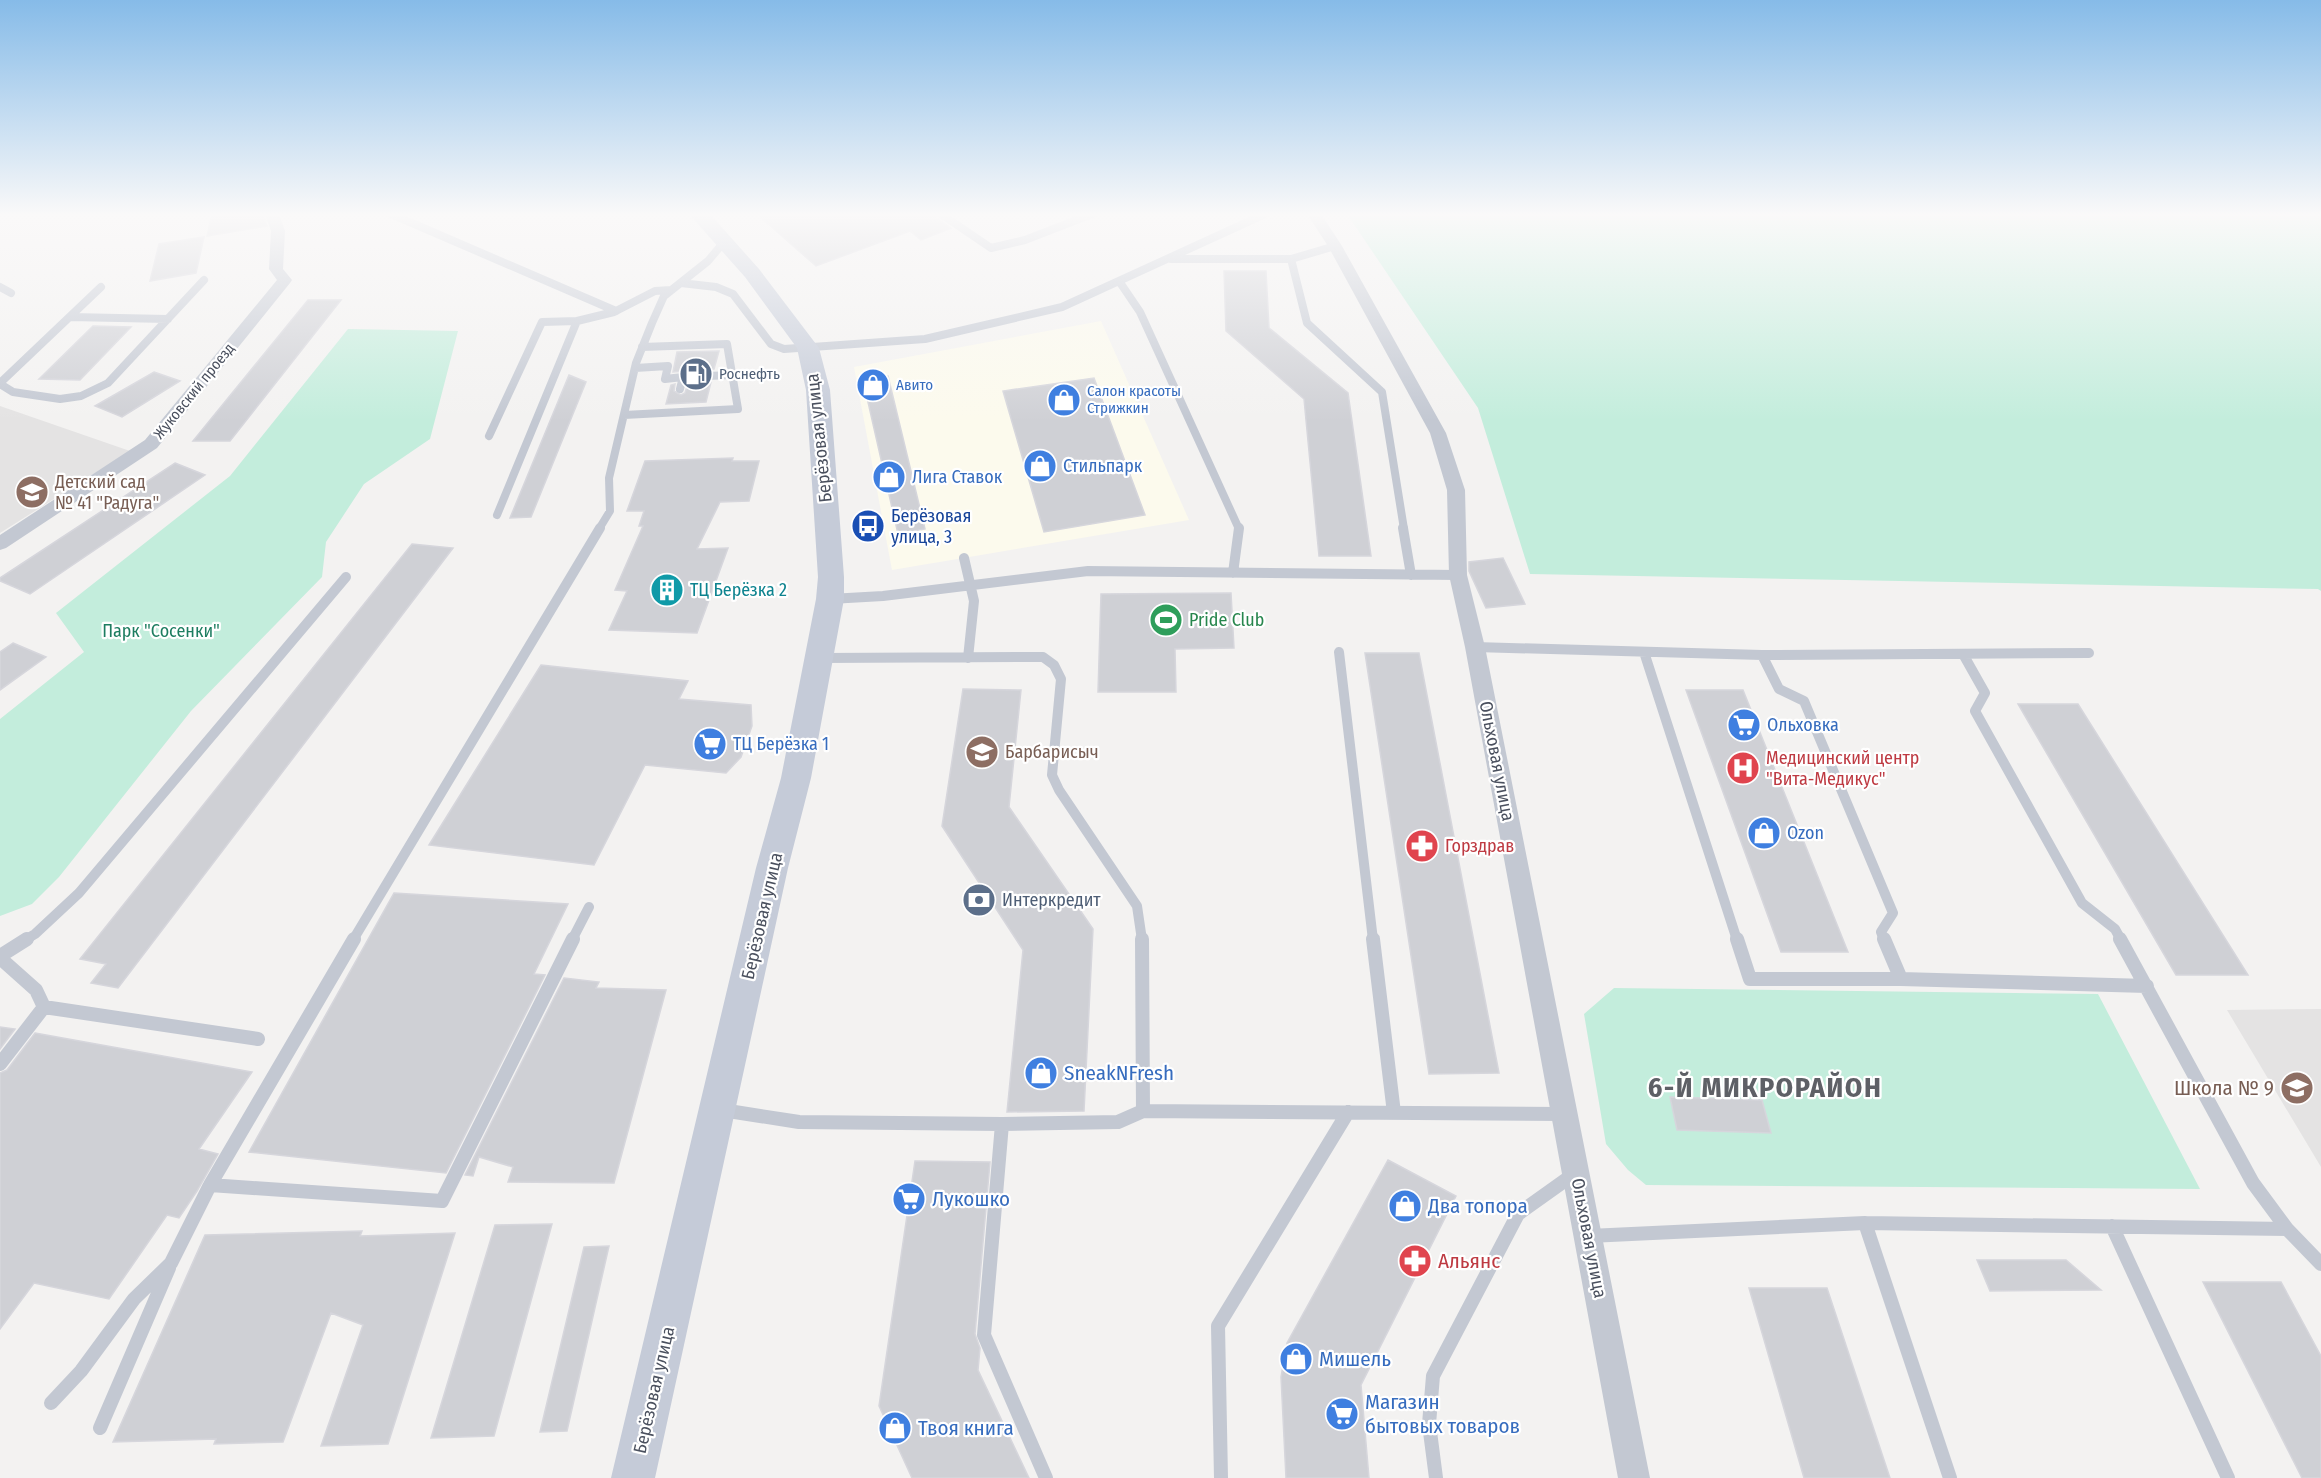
<svg xmlns="http://www.w3.org/2000/svg" width="2321" height="1478" font-family="'Fira Sans Condensed',sans-serif">
<style>
.commercial{fill:#fcfaed}
.education{fill:#e4e3e3}
.green{fill:#c3eddc}
.building{fill:#cfd0d5;stroke:#d6d6dc;stroke-width:1.5}
.lines{fill:none;stroke-linecap:round;stroke-linejoin:round}
.lane-far2{stroke:#c3c8d2;stroke-width:8}
.lane-far1{stroke:#c3c8d2;stroke-width:10}
.lane{stroke:#c3c8d2;stroke-width:14}
.street{fill:#c3c8d2;fill-rule:evenodd}
.secondary{fill:#c5cbd8;fill-rule:evenodd}
.labels{text-anchor:middle;stroke-width:4.5;stroke-linejoin:round;paint-order:stroke}
.far-service-label{font-size:15px;fill:#4e5e75;stroke:#fff;text-anchor:start}
.far-shop-label{font-size:15px;fill:#366cbe;stroke:#fff;text-anchor:start}
.far-street-label{font-size:15px;fill:#4a505e;stroke:#fff}
.street-label{font-size:18px;fill:#4a505e;stroke:#fff}
.shop-label{font-size:18px;fill:#366cbe;stroke:#fff;text-anchor:start}
.education-label{font-size:18px;fill:#785e54;stroke:#fff;text-anchor:start}
.transit-label{font-size:18px;fill:#164399;stroke:#fff;text-anchor:start}
.culture-label{font-size:18px;fill:#0d838f;stroke:#fff;text-anchor:start}
.leisure-label{font-size:18px;fill:#27864d;stroke:#fff;text-anchor:start}
.park-label{font-size:18px;fill:#1d7d60;stroke:#fff}
.health-label{font-size:18px;fill:#be3a42;stroke:#fff;text-anchor:start}
.service-label{font-size:18px;fill:#4e5e75;stroke:#fff;text-anchor:start}
.near-shop-label{font-size:21px;fill:#366cbe;stroke:#fff;text-anchor:start}
.near-education-label{font-size:21px;fill:#785e54;stroke:#fff;text-anchor:end}
.near-health-label{font-size:21px;fill:#be3a42;stroke:#fff;text-anchor:start}
.near-district-label{font-size:28px;font-weight:bold;letter-spacing:1.5px;fill:#5e6066;stroke:#fff}
</style>
<rect width="100%" height="100%" fill="#f3f2f1"/>
<path class="commercial" d="M1101,321l88,199 -297,50 -38,-203z"/>
<path class="education" d="M0,406l130,45 -130,82z
M2321,1009v158l-94,-157z"/>
<path class="green" d="M1347,214h974v377l-3,-2 -788,-15 -52,-166z
M348,329l110,2 -28,108 -66,45 -38,58 -4,35 -131,134 -132,166 -27,27 -32,12v-197l84,-67 -28,-39 174,-137z
M1614,988l484,6 102,195 -554,-4 -18,-15 -22,-26 -22,-130z"/>
<path class="building" d="M212,214h51l4,12 -60,10z
M757,214h178l2,5 14,9 -30,12 -11,-9 -94,35z
M204,237l-8,36 -46,8 9,-37z
M1224,271h42l3,57 79,65 23,163h-52l-15,-157 -78,-68z
M308,300h33l-111,141h-37z
M93,326l38,1 -51,53 -41,-1z
M719,351l-5,18 -41,3 4,-20z
M154,372l26,9 -58,36 -27,-11z
M569,375l17,7 -55,135 -21,1z
M888,376l37,153 -27,5 -35,-154z
M1094,378l51,137 -101,17 -41,-141z
M711,382l-5,20 -40,2 5,-19 4,-1 -1,7 7,4 4,-2 3,-10z
M733,458l-1,3h27l-10,40 -29,1 -23,47 31,-1 -31,85 -88,-3 18,-39 -12,-1 28,-64h-4l5,-15h-17l18,-50z
M175,463l30,12 -175,119 -30,-13v-3z
M412,544l41,4 -335,440 -27,-5 15,-19 -26,-5z
M1503,558l22,46 -39,4 -17,-37v-9z
M1231,593l3,55 -59,1 1,43h-78l3,-98z
M13,643l33,14 -46,33v-38z
M1365,653h54l80,420 -70,1z
M541,665l147,16 -9,18 72,6 1,21 -11,31 -15,16 -81,-8 -51,100 -165,-20z
M963,689l58,1 -12,117 84,122 -9,182 -77,1 16,-162 -81,-124z
M1686,690h57l105,262h-67z
M2018,704h60l170,271h-72z
M394,893l174,11 -34,70 11,1 -99,198 -197,-21z
M564,978l35,4 -3,6 70,2 -52,193 -106,-1 5,-15 -34,-10 -6,19 -8,-1z
M0,1027l15,2 -15,20z
M35,1033l217,39 -53,77 19,5 -21,37 -18,27 -12,-3 -58,84 -75,-16 -34,46v-256l7,-3z
M1670,1097l92,3 9,33 -94,-3z
M1388,1160l68,36 -95,189 8,93h-83l-5,-101 6,-34z
M915,1161l75,1 -15,172 5,14 -2,22 51,108h-117l-33,-72z
M552,1224l-58,212 -63,2 64,-213z
M362,1231l-2,5 95,-3 -67,211 -67,2 42,-121 -32,-12 -48,129 -69,2 2,-5 -103,3 92,-207z
M609,1246l-42,185 -27,1 44,-185z
M1977,1260h89l35,30 -111,1z
M2203,1282h78l40,74v122h-19z
M1749,1288h78l63,190h-86z"/>
<g class="lines">
<path class="lane-far2" d="M391,214l225,97
M941,214l50,34 34,-8 67,-26
M1335,246l-44,13 16,64 75,69 22,137
M1171,259h120
M1119,281l21,31 99,217
M681,283l35,4 17,7 38,50 13,5 141,-10 137,-32 203,-93
M0,287l11,6
M70,317l98,2
M635,368l33,-2 -3,13 18,-2 -3,12
M683,377l49,-2
M0,383l101,-96
M0,384l13,8 47,7 21,-3 27,-13 96,-103
M624,415l114,-6 -11,-65 -85,3
M489,436l53,-114 35,-1
M497,515l80,-194 37,-9 41,-21 16,-1
M599,529l11,-18 -1,-33 27,-115 16,-40 12,-27 44,-35 16,-19"/>
<path class="lane-far1" d="M1403,528l8,47
M964,558l10,43 -6,57
M1233,573l6,-45
M830,599l53,-3 205,-25 370,4
M1475,647l287,8 327,-2
M1339,652l34,288
M1644,652l93,288
M1963,654l22,39 -10,18 107,192 33,26 6,11
M1762,655l17,34 25,12 89,212 -12,19 3,8
M821,658l222,-1 11,8 7,14 -9,96 7,15 78,116 5,34
M25,940l10,-6 44,-41 267,-316
M353,940l247,-412
M572,940l17,-33"/>
<path class="lane" d="M1373,939l21,174
M1737,939l13,40h151
M1884,939l17,40 246,7
M2120,939l133,244 34,46 34,35
M0,956l27,-17
M0,958l36,32 8,17 -44,57
M44,1007l214,32
M722,1110l77,12 203,2 116,-2 25,-11 -1,-172
M1143,1111l420,3
M1002,1124l-18,211 62,143
M210,1185l232,16 131,-262
M1865,1223l422,6
M2112,1226l116,252
M1589,1236l276,-13 85,255
M51,1403l30,-32 53,-72 37,-36 39,-78 144,-246
M100,1428l69,-160
M1221,1478l-3,-152 130,-214
M1436,1478l-7,-54 4,-48 85,-162 56,-40"/>
<path class="street" d="M265,214h14l6,17 -2,38 9,11 -2,3 -133,165 -151,100 -6,2v-15l145,-95 132,-160 -8,-11 2,-38z
M1307,214h14l21,32 104,187 19,57 2,85 18,72 165,831h-32l-153,-831 -16,-72 -2,-85 -17,-57 -102,-187z"/>
<path class="secondary" d="M689,214h21l49,55 60,79 11,42 14,187v22l-33,179 -23,90 -133,610h-44l145,-610 25,-90 35,-179 2,-22 -12,-187 -9,-42 -52,-71z"/>
</g>
<linearGradient id="sky" x2="0" y2="1"><stop stop-color="#86bbe8"/><stop offset="0.51" stop-color="#faf9f9"/><stop offset="1" stop-color="#faf9f9" stop-opacity="0"/></linearGradient>
<rect width="2321" height="421" fill="url(#sky)"/>
<defs>
<symbol id="fuel-disc" viewBox="-11 -11 22 22"><circle r="9.5" fill="#5c6f8a" stroke="#fff"/><path d="M-5.5-6h7V0h2V4h1.3V-2.5L3-4.5l.8-.8L6-3V5H2.5V1h-1V6h-7ZM-4.2-4.7v3.2H.2V-4.7Z" fill="#fff"/></symbol>
<symbol id="shop-disc" viewBox="-11 -11 22 22"><circle r="9.5" fill="#3f7fe0" stroke="#fff"/><path d="M-5-2.5h2.3a2.7 3.5 0 0 1 5.4 0H5L5.5 6h-11ZM-1.5-2.5h3a1.5 2.3 0 0 0-3 0Z" fill="#fff"/></symbol>
<symbol id="school-disc" viewBox="-11 -11 22 22"><circle r="9.5" fill="#8d6e63" stroke="#fff"/><path d="M0-5L7-2L0 1L-7-2ZM-4 1L0 2.5L4 1V4Q0 6-4 4Z" fill="#fff"/></symbol>
<symbol id="bus-disc" viewBox="-11 -11 22 22"><circle r="9.5" fill="#1a4fb4" stroke="#fff"/><path d="M-5-6H5V4H4V6H2V4H-2V6H-4V4H-5ZM-3.5-4V0h7V-4ZM-3.5 1.2v1.5H-2V1.2ZM2 1.2v1.5H3.5V1.2Z" fill="#fff"/></symbol>
<symbol id="building-disc" viewBox="-11 -11 22 22"><circle r="9.5" fill="#0f9aa8" stroke="#fff"/><path d="M-4-6H4V6H1V3H-1V6H-4ZM-2.5-4.3h1.7v1.8h-1.7ZM.8-4.3h1.7v1.8H.8ZM-2.5-1h1.7V.8h-1.7ZM.8-1h1.7V.8H.8Z" fill="#fff"/></symbol>
<symbol id="stadium-disc" viewBox="-11 -11 22 22"><circle r="9.5" fill="#2e9e5b" stroke="#fff"/><path d="M0-5a6.5 5 0 1 0 0 10a6.5 5 0 1 0 0-10ZM-3.5-1.8h7v3.6h-7Z" fill="#fff"/></symbol>
<symbol id="supermarket-disc" viewBox="-11 -11 22 22"><circle r="9.5" fill="#3f7fe0" stroke="#fff"/><path d="M-6-5.5h2.5l.6 2H6L4.5 2H-2.5L-4.4-4H-6ZM-1.5 3.2a1.3 1.3 0 1 0 .1 0ZM3 3.2a1.3 1.3 0 1 0 .1 0Z" fill="#fff"/></symbol>
<symbol id="hospital-disc" viewBox="-11 -11 22 22"><circle r="9.5" fill="#e0444e" stroke="#fff"/><path d="M-5-5h3v3.5h4V-5h3V5h-3V1.5h-4V5h-3Z" fill="#fff"/></symbol>
<symbol id="pharmacy-disc" viewBox="-11 -11 22 22"><circle r="9.5" fill="#e0444e" stroke="#fff"/><path d="M-2-6h4v4h4v4h-4v4h-4v-4h-4v-4h4Z" fill="#fff"/></symbol>
<symbol id="bank-disc" viewBox="-11 -11 22 22"><circle r="9.5" fill="#5c6f8a" stroke="#fff"/><path d="M-6-4H6V4H-6ZM0-2.3a2.3 2.3 0 1 0 0 4.6a2.3 2.3 0 1 0 0-4.6Z" fill="#fff"/></symbol>
</defs>
<g fill-rule="evenodd">
<use href="#fuel-disc" x="677" y="355" width="38" height="38"/>
<use href="#shop-disc" x="854" y="366" width="38" height="38"/>
<use href="#shop-disc" x="1045" y="381" width="38" height="38"/>
<use href="#shop-disc" x="1021" y="447" width="38" height="38"/>
<use href="#shop-disc" x="870" y="458" width="38" height="38"/>
<use href="#school-disc" x="13" y="473" width="38" height="38"/>
<use href="#bus-disc" x="849" y="507" width="38" height="38"/>
<use href="#building-disc" x="648" y="571" width="38" height="38"/>
<use href="#stadium-disc" x="1147" y="601" width="38" height="38"/>
<use href="#supermarket-disc" x="1725" y="706" width="38" height="38"/>
<use href="#supermarket-disc" x="691" y="725" width="38" height="38"/>
<use href="#school-disc" x="963" y="733" width="38" height="38"/>
<use href="#hospital-disc" x="1724" y="749" width="38" height="38"/>
<use href="#shop-disc" x="1745" y="814" width="38" height="38"/>
<use href="#pharmacy-disc" x="1403" y="827" width="38" height="38"/>
<use href="#bank-disc" x="960" y="881" width="38" height="38"/>
<use href="#shop-disc" x="1022" y="1054" width="38" height="38"/>
<use href="#school-disc" x="2278" y="1069" width="38" height="38"/>
<use href="#supermarket-disc" x="890" y="1180" width="38" height="38"/>
<use href="#shop-disc" x="1386" y="1187" width="38" height="38"/>
<use href="#pharmacy-disc" x="1396" y="1242" width="38" height="38"/>
<use href="#shop-disc" x="1277" y="1340" width="38" height="38"/>
<use href="#supermarket-disc" x="1323" y="1395" width="38" height="38"/>
<use href="#shop-disc" x="876" y="1409" width="38" height="38"/>
</g>
<g class="labels">
<g class="far-service-label">
<text x="719" y="379">Роснефть</text>
</g>
<g class="far-shop-label">
<text x="896" y="390">Авито</text>
<text x="1087" y="396">Салон красоты<tspan x="1087" dy="17">Стрижкин</tspan></text>
</g>
<g class="far-street-label">
<text transform="translate(194 391) rotate(-51)" y="5">Жуковский проезд</text>
</g>
<g class="street-label">
<text transform="translate(819 438) rotate(-96)" y="6">Берёзовая улица</text>
<text transform="translate(1497 761) rotate(79)" y="6">Ольховая улица</text>
<text transform="translate(762 916) rotate(-77)" y="6">Берёзовая улица</text>
<text transform="translate(1589 1238) rotate(79)" y="6">Ольховая улица</text>
<text transform="translate(654 1390) rotate(-77)" y="6">Берёзовая улица</text>
</g>
<g class="shop-label">
<text x="1063" y="472">Стильпарк</text>
<text x="912" y="483">Лига Ставок</text>
<text x="1767" y="731">Ольховка</text>
<text x="733" y="750">ТЦ Берёзка 1</text>
<text x="1787" y="839">Ozon</text>
</g>
<g class="education-label">
<text x="55" y="488">Детский сад<tspan x="55" dy="21">№ 41 "Радуга"</tspan></text>
<text x="1005" y="758">Барбарисыч</text>
</g>
<g class="transit-label">
<text x="891" y="522">Берёзовая<tspan x="891" dy="21">улица, 3</tspan></text>
</g>
<g class="culture-label">
<text x="690" y="596">ТЦ Берёзка 2</text>
</g>
<g class="leisure-label">
<text x="1189" y="626">Pride Club</text>
</g>
<g class="park-label">
<text x="161" y="637">Парк "Сосенки"</text>
</g>
<g class="health-label">
<text x="1766" y="764">Медицинский центр<tspan x="1766" dy="21">"Вита-Медикус"</tspan></text>
<text x="1445" y="852">Горздрав</text>
</g>
<g class="service-label">
<text x="1002" y="906">Интеркредит</text>
</g>
<g class="near-shop-label">
<text x="1064" y="1080">SneakNFresh</text>
<text x="932" y="1206">Лукошко</text>
<text x="1428" y="1213">Два топора</text>
<text x="1319" y="1366">Мишель</text>
<text x="1365" y="1409">Магазин<tspan x="1365" dy="24">бытовых товаров</tspan></text>
<text x="918" y="1435">Твоя книга</text>
</g>
<g class="near-education-label">
<text x="2274" y="1095">Школа № 9</text>
</g>
<g class="near-health-label">
<text x="1438" y="1268">Альянс</text>
</g>
<g class="near-district-label">
<text x="1765" y="1097">6-Й МИКРОРАЙОН</text>
</g>
</g>
</svg>
